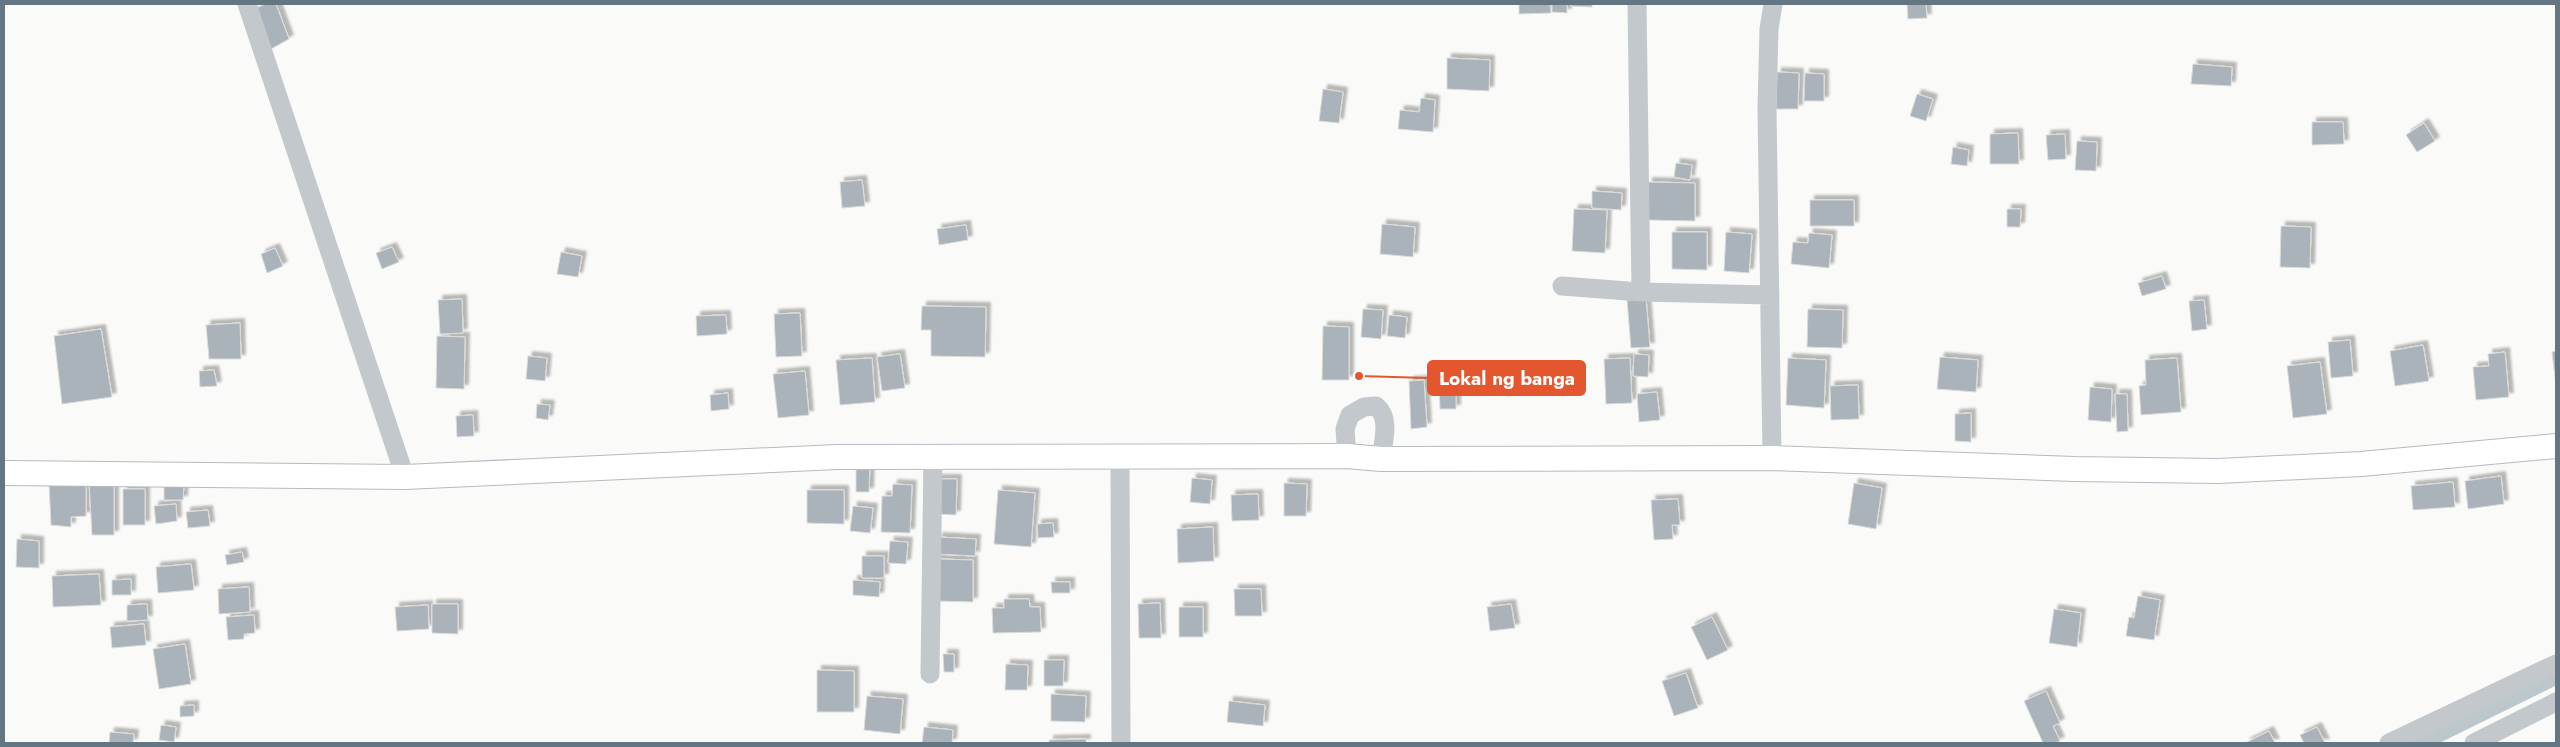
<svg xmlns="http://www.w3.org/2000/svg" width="2560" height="747" font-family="Jost,sans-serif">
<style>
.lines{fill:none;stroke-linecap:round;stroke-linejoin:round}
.canal{stroke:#bbc7cb;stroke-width:19}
.building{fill:#aab3b9;stroke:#dcdcda;filter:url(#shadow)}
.major-casing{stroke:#b5babe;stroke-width:26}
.minor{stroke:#c3c8cc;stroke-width:19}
.major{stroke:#fff;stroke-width:24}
.leader{fill:none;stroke:#e4572e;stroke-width:2}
.callout-dot{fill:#e4572e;stroke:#fff;stroke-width:2}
.callout{fill:#e4572e;stroke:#e4572e;stroke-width:2}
.callout-label{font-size:19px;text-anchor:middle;font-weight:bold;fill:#fff}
</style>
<defs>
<filter id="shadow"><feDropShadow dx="4.5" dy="-4.5" stdDeviation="1" flood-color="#0004"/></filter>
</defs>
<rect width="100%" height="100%" fill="#fafaf8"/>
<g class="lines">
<path class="canal" d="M2418,743l138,-68"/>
</g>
<path class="building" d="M266,4h10l13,35 -18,10 -15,-41z
M1519,4h31l1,9 -32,1z
M1552,4h15v9l-15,-1z
M1571,4h21v3l-21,-1z
M1907,4h19l1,14 -19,1z
M1447,58l43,2 -1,31 -42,-2z
M2193,64l39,3 -1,19 -40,-2z
M1777,72l22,1 -1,36h-22z
M1805,73l19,1v27h-20z
M1323,89l20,3 -4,31 -20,-2z
M1917,94l16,5 -7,22 -16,-5z
M1421,98l14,2 -2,32 -35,-3 2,-19 19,2z
M2312,122h31l1,22 -32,1z
M2424,123l11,18 -18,11 -11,-17z
M2018,133l1,31h-29v-30z
M2065,134l1,25 -18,1 -2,-25z
M2077,141l20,1 -1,29 -21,-1z
M1953,147l16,3 -2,16 -16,-2z
M1676,163l16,2 -2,15 -16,-3z
M862,180l3,26 -23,2 -2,-26z
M1648,182l47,1v38l-47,-1z
M1592,191l30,2 -1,17 -29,-2z
M1810,200h44v26h-44z
M1574,209l33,1 -2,43 -33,-2z
M2007,209h14l-1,18h-13z
M1382,224l33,3 -2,30 -33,-3z
M966,225l2,15 -29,5 -2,-16z
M2281,226l30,1 -1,41 -30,-1z
M1672,232h35v38l-35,-1z
M1726,232l26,2 -3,39 -25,-2z
M1809,233l23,2 -3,33 -38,-4 2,-22 15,1z
M392,247l7,15 -17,7 -6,-16z
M275,248l8,18 -16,7 -6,-19z
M561,252l21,4 -4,21 -21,-3z
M2162,276l4,13 -24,7 -4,-13z
M1646,298l4,49 -19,1 -4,-48z
M462,299l1,34 -23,1 -2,-34z
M2204,300l3,29 -15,2 -3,-30z
M922,306l64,1 -1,50 -54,-1v-26h-10z
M1363,309l20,1 -2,29 -20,-2z
M1808,309l35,1 -1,38 -35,-1z
M800,313l2,43 -26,1 -2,-43z
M726,315l1,19 -30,2 -1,-20z
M1389,315l18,2 -2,21 -18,-2z
M240,323l1,36h-32l-3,-34z
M1323,326l26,1v53h-27z
M101,329l11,68 -50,7 -8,-68z
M437,336l28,1 -1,52 -28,-1z
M2350,340l3,36 -22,2 -3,-36z
M2423,345l6,36 -34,5 -5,-35z
M2556,351v35l-4,-34z
M2505,352l4,45 -33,3 -3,-33 16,-1 -1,-12z
M900,354l5,34 -23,3 -5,-34z
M1634,354l15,1 -1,22 -15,-1z
M528,356l19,2 -2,23 -19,-2z
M1940,357l38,3 -2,32 -39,-3z
M872,358l3,44 -35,3 -4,-45z
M1630,358l2,45 -26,1 -2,-45z
M1788,358l38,2 -2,48 -38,-3z
M2177,358l4,54 -40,3 -2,-29 7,-1 -1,-25z
M2320,362l7,52 -34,4 -6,-52z
M214,370l3,16 -17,1 -1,-16z
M805,371l4,44 -31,3 -5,-44z
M1424,380l3,47 -16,2 -2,-48z
M1439,382h17v27h-16z
M1858,385l1,34 -28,1 -1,-34z
M2090,387l22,2 -1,33 -23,-2z
M1657,392l3,28 -21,2 -2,-28z
M728,393l1,16 -18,2 -1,-16z
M2115,394h12l1,37 -11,1z
M537,404l13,1 -2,15 -12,-2z
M1971,413v29l-16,-1v-27z
M473,415l1,21 -17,1 -1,-21z
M856,463h14l-1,29h-13z
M2501,476l3,28 -36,5 -3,-28z
M1192,478l20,2 -2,24 -20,-2z
M114,479v56h-22l-3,-55z
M936,479h21l-1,36 -20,-1z
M86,480v36l-15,1v10l-20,-2 -2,-42z
M164,482l20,1 -1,17h-19z
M2453,482l2,25 -42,3 -2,-24z
M1284,483l23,1 -1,32h-22z
M1854,483l28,5 -6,41 -28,-5z
M893,484l19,1 -2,48 -29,-1 1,-36h10z
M123,489h22v36h-22z
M807,490h37v34l-37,-1z
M998,490l37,3 -4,54 -37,-3z
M1258,494l1,26 -27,1 -1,-26z
M1678,499l2,26h-8l1,14 -19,1 -3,-40z
M176,504l1,17 -21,3 -2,-18z
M853,506l20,2 -3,25 -20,-2z
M208,510l2,16 -22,2 -2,-16z
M1053,523l1,14 -16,1 -1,-14z
M1213,527l1,34 -36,2 -1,-34z
M938,537l38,2 -1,17 -38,-2z
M17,539l22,2v27l-23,-1z
M890,541l18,1 -2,22 -18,-1z
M242,552l2,10 -17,3 -2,-10z
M862,556h22v22h-22z
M936,559l37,1v42l-37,-1z
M191,564l3,26 -36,3 -2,-26z
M99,574l2,31 -48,2 -1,-31z
M131,579v16h-19v-15z
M853,580l27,2 -1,15 -26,-2z
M1051,582h19v11h-18z
M249,587l1,25 -31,2 -1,-25z
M1234,589h27l1,27h-27z
M2138,596l22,4 -6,40 -28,-4 3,-19 5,1z
M1004,599h25l1,8h10l1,25 -48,1 -1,-25h12z
M1160,603l1,35h-22l-1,-34z
M147,604l1,16 -21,1v-16z
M432,604h26v30l-26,-1z
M1511,604l4,24 -25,3 -3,-24z
M428,605l1,24 -32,2 -2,-24z
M1179,607h24v30h-24z
M2054,609l27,4 -4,34 -28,-4z
M254,615l1,18 -11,1v5l-16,1 -2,-23z
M1712,617l16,33 -21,10 -16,-33z
M144,624l2,21 -34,3 -2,-21z
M185,644l6,40 -32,5 -6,-40z
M943,654h11v18h-10z
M1044,660h20l-1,26h-19z
M1006,664l22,1 -1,25h-22z
M817,670l37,1v41h-37z
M1686,673l12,35 -24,8 -12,-35z
M2046,691l14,32 -7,3 7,15 -5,2h-12l-19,-42z
M1051,694l35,2 -1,26 -34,-1z
M867,696l36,3 -3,35 -36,-4z
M1229,701l36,4 -2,21 -36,-4z
M194,705v11l-14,1v-11z
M161,725l15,2 -2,15 -15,-2z
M924,727l29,3 -1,13h-30z
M2317,727l8,16h-21l-4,-8z
M2269,731l6,12h-30z
M110,732l24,2 -1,9h-24z
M1086,739v4h-37v-3z"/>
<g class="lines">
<defs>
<path id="major" d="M4,473l401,4 432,-20 510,-1 34,3 391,-1 303,11 143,2 143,-7 195,-18"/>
</defs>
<use href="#major" class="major-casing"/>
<path class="minor" d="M247,4l158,473
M1637,4l4,288
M1562,286l79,6 129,3
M1347,456l-2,-27 5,-14 14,-8 12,-1c15,12 7,36 5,53
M1120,457l1,286
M1772,458l-5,-350 2,-79 4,-25
M930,674l3,-218
M2389,743l167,-79
M2474,743l82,-41"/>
<use href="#major" class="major"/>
</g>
<path class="leader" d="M1359 376L1428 378"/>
<circle class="callout-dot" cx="1359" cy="376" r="5"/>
<rect class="callout" x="1428" y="361" width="157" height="34" rx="5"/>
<g class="callout-label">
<text x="1507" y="385">Lokal ng banga</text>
</g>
<rect width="2560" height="747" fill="none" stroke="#657683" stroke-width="10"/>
</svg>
